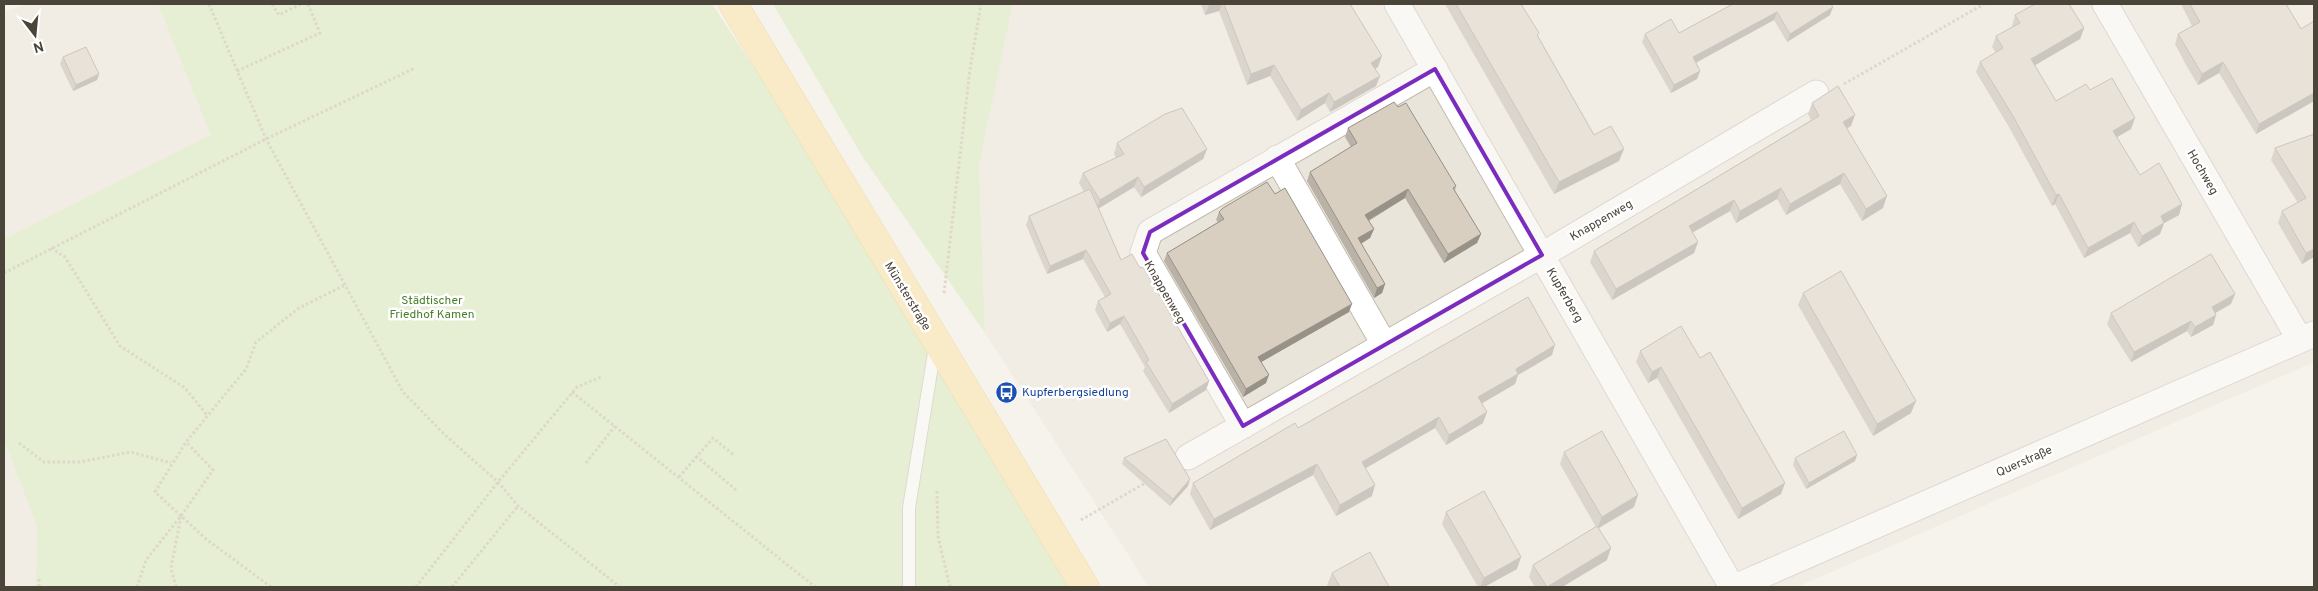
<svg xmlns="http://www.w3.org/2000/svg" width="2318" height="591" font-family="Overpass,sans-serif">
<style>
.residential{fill:#eae5da}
.green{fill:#d2eab5}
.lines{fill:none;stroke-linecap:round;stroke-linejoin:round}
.service-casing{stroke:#c2bbae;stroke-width:14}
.minor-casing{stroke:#c2bbae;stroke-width:27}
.primary-casing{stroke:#e6c16a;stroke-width:29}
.path{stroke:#c4b79f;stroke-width:3;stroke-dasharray:2.5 2.5;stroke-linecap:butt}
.service{stroke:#fff;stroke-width:12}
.minor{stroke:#fff;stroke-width:25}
.primary{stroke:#ffe39c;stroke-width:28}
.wall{fill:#bab2a6}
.shaded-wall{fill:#979187}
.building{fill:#d8cfc1;stroke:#979187}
.marked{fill:none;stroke:#7b2cbf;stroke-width:4;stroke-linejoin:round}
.labels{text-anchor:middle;stroke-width:5;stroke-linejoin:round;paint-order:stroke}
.street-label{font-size:12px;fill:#4b4439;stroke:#fff}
.park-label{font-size:12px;fill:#4a7f2a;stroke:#fff}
.transit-label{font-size:12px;fill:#164399;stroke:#fff;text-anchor:start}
</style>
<rect width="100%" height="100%" fill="#f6f3ec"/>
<path class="residential" d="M26,4h132l54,131 -208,104v-227z
M1013,4h1301v358l-517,225h-648l-164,-254 -6,-168z
M4,440l33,86 -1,61h-32z"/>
<path class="green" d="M158,4h554l120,180 245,403h-1041l1,-61 -33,-86v-201l207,-104z
M773,4h240l-34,161 6,168 -123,-177z"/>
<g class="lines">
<defs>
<path id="service" d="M909,587v-79l26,-161"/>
<path id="minor" d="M1397,4l335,583
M2105,4l195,336
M1277,158l107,186
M1243,426l-100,-173 7,-21 285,-163
M1188,457l354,-202 274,-162
M1735,587l579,-253"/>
<path id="primary" d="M733,4l352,583"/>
</defs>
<use href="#service" class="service-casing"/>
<use href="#minor" class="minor-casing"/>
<use href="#primary" class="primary-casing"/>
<path class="path" d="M209,4l57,135 137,253 42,43 53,47 20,24 102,81
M272,4l7,11 22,-11
M237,71l83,-38 -12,-29
M1844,84l140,-80
M51,248l14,9 55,89 65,42 22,27
M4,273l262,-134 149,-71
M944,293l26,-224 11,-65
M572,392l243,195
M19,443l25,19h36l51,-10 40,11
M696,456l40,34
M586,463l29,-37
M679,477l34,-39 22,18
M937,491l1,45 12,51
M1081,520l66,-38
M39,579v8
M137,587l9,-27 35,-44 32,-46 -27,-28
M176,587l-5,-19 10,-52
M271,587l-65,-48 -51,-47 31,-50 60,-73 10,-27 43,-34 46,-23
M416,587l82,-105 79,-95 24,-10
M452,587l66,-81"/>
<use href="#service" class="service"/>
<use href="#minor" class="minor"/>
<use href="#primary" class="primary"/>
</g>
<path class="wall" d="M1201,4h149l28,63 -3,2 1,17 -46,26 -5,-9 -28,18 -27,-45 -23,9 -28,-74 -14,4z
M1445,4h76l17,32 56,99 25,26 -65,33z
M1733,4l97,11 -43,27 -13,-22 -78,42 4,9 -3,8 -26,14 -29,-51 3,-8 34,-1z
M2181,4h105l15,25 13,-7v79l-58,33 -37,-61 -21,12 -12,-20 -11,-21 3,-10 14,-8z
M2015,15l69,13 -4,11 -46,26 22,36 34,-11 41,39 -15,8 24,38 42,29 -3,11 -15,8 -4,11 -22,13 -8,-14 -46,25 -29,-54 -3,2 -43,-79 -33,-55 4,-10 16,-9 -4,-6 4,-11 16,-9v-1z
M63,57l36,17 -2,6 -24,11 -13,-27z
M1812,103l39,23 -4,2 36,80 -21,13 -22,-37 -54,31 -9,-16 -41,24 -6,-12 -38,21 6,10 -4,11 -82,47 -22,-38 4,-11 217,-131 -3,-6z
M1398,107l58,79 -1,5 26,43 -4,9 -33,20 -39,-65 -36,23 5,8 -4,9 -9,6 24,40 -3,9 -8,5 -67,-117 3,-9 41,-25 -6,-10 3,-9z
M2314,134v123l-12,7 -24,-41 4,-12 16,-8 -27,-43 4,-12z
M1117,143l90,6 -4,10 -62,38 -7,-10 -36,22 23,51 88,121 -3,9 -37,23 -26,-42 2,-4 -25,-43 -13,8 -12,-22 3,-9 7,-4 -22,-38 -36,15 -21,-49 3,-9 55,-24 -5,-9 4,-10 33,-15 -2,-4z
M1219,212l130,100 -88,50 5,21 -23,14 -79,-136 3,-8 51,-31 -2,-2z
M1803,293l108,120 -38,23 -75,-131z
M2231,304l-16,9 1,2 -3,10 -22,12 -4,-6 -56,31 -24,-38 4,-11z
M1640,351l60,7 81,136 -43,25 -81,-141 -9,5 -12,-21z
M1552,355l-34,20 -3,9 -33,19 1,20 -37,22 -11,-17 -69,40 6,28 -36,20 -23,-41 -103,55 -20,-36 3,-11 105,-55z
M1564,452l70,55 -35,21 8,32 -45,27h-27l-6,-10 4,-12 63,-38 -36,-63z
M1124,458l64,28 -18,20 -48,-42z
M1795,458l60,3 -49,28 -13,-24z
M1446,512l71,57 -33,18h-6l-36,-63z
M1332,573l57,14h-60l-2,-2z"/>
<path class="shaded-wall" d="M1212,4h10l-3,7 -14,4 4,-10z
M1833,7l-3,8 -43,27 3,-8z
M1777,12l-3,8 -84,46 3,-9z
M2084,28l-4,11 -53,31 4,-11z
M1382,56l-4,11 -11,6 4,-10z
M2223,62l-4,11 -21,12 4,-11z
M1274,65l-4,11 -23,9 4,-11z
M1700,71l-3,8 -26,14 3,-8z
M99,74l-2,6 -24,11 3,-6z
M1380,76l-4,10 -46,26 4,-10z
M1329,93l-4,10 -28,18 4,-11z
M2314,93v8l-58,33 3,-10z
M1855,115l-4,11 -12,7 4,-11z
M2135,118l-4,11 -22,13 4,-11z
M1207,149l-4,10 -62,38 3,-10z
M1624,149l-5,12 -65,33 5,-12z
M1844,173l-4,11 -54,31 4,-11z
M1138,177l-4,10 -38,23 4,-10z
M1781,188l-4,11 -41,24 4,-12z
M1408,189l-3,9 -43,26 3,-9z
M2059,194l-4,10 -3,2 4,-11z
M1887,196l-4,12 -21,13 4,-12z
M1734,200l-4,11 -45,26 4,-11z
M2182,204l-3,11 -22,12 4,-11z
M2134,222l-4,11 -46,25 4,-10z
M2164,223l-4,11 -22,13 4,-11z
M1374,229l-4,9 -15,9 3,-9z
M1481,234l-4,9 -33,20 4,-9z
M1698,242l-4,11 -82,47 4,-11z
M2314,249v8l-12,7 4,-11z
M1086,250l-3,9 -36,15 3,-8z
M1385,284l-3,9 -8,5 3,-10z
M2235,294l-4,10 -23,13 4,-10z
M1352,304l-3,8 -93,53 2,-8z
M2216,315l-3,10 -22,12 4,-10z
M1124,316l-4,8 -13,8 3,-9z
M2191,321l-4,10 -56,31 3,-10z
M1555,345l-3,10 -34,20 -3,9 -41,24 4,-11 38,-28z
M1661,367l-4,11 -9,5 4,-11z
M1269,375l-3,8 -23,14 3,-8z
M1209,381l-3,9 -37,23 3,-9z
M1916,401l-5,12 -38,23 4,-12z
M1487,412l-4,11 -37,22 3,-10z
M1439,417l-4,11 -76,44 3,-10z
M1857,455l-2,6 -49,28 3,-6z
M1317,464l-4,11 -103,55 4,-11z
M1190,479l-2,7 -18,20 3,-7z
M1785,483l-4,11 -43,25 4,-11z
M1375,485l-3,11 -36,20 4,-11z
M1638,495l-4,12 -37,22 5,-12z
M1611,548l-4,12 -45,27h-15z
M1521,557l-4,12 -33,18h-4l4,-9z"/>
<path class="building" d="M1224,4h126l32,52 -11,7 9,13 -46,26 -5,-9 -28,17 -27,-45 -23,9z
M1456,4h65l18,29 -2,2 57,100 17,-9 13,23 -65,33z
M1733,4h98l2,3 -43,27 -13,-22 -84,45 7,14 -26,14 -29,-51 26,-15 8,14z
M2035,4h34l15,24 -53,31 25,42 30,-17 4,6 22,-12 23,40 -22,13 27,44 19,-12 23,41 -21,12 3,7 -22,13 -8,-14 -46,26 -29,-54 -3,1 -43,-79 -33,-54 23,-14 -7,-12 24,-13 -5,-8z
M2190,4h96l15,25 13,-8v72l-55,31 -36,-62 -21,12 -24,-40 22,-12z
M86,47l13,27 -23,11 -13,-28z
M1838,86l17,29 -12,7 44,74 -21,13 -22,-36 -54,31 -9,-16 -41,23 -6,-11 -45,26 9,16 -82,47 -22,-38 225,-135 -7,-13z
M1394,102l4,5 8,-4 50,83 -3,2 28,46 -33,20 -40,-65 -43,26 9,14 -16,9 27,46 -8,4 -67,-116 47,-29 -9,-15z
M1182,108l25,41 -63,38 -6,-10 -38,23 -17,-27 41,-19 -7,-11 48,-29z
M2314,134v115l-8,4 -24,-42 24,-13 -31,-50z
M1267,182l8,12 10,-6 67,116 -94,53 11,18 -23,14 -79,-136 57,-34 -5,-7 4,-4z
M1090,189l31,71 11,-6 8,14 3,-1 66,114 -37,23 -26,-42 3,-2 -25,-44 -14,7 -12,-22 13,-7 -25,-44 -36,16 -21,-50z
M2211,254l24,40 -23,13 4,8 -21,12 -4,-6 -57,31 -23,-39z
M1841,271l75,130 -39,23 -74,-131z
M1528,297l27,48 -39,24 2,5 -40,23 9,15 -38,23 -10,-18 -77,45 13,23 -35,20 -23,-41 -103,55 -21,-36 102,-60 3,5z
M1681,326l19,32 10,-6 75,131 -43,25 -81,-141 -9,5 -12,-21z
M1602,431l36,64 -36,22 -38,-65z
M1844,431l13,24 -48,28 -14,-25z
M1166,439l24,40 -17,20 -49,-41z
M1484,491l37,66 -37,21 -38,-66z
M1597,526l14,22 -64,39 -14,-22z
M1370,552l19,35h-49l-8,-14z"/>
<path d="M0 0H2318V591H0ZM1435,69l107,186 -299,171 -100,-173 7,-21z" fill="#f6f3ec" fill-opacity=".55" fill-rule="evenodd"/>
<path class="marked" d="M1435,69l107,186 -299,171 -100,-173 7,-21z"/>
<defs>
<symbol id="bus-disc" viewBox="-11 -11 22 22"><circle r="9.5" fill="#1a4fb4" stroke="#fff"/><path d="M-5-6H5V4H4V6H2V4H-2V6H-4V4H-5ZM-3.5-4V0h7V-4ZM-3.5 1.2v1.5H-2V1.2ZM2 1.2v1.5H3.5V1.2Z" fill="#fff"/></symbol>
</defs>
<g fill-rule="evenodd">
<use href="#bus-disc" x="994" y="380" width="25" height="25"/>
</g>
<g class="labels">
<g class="street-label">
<text transform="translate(2203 172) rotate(60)" y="4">Hochweg</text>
<text transform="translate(1601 220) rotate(-30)" y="4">Knappenweg</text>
<text transform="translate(1165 292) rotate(60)" y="4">Knappenweg</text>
<text transform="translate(1565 295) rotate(60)" y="4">Kupferberg</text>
<text transform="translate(908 296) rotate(59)" y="4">Münsterstraße</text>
<text transform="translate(2024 461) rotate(-24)" y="4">Querstraße</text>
</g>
<g class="park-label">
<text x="432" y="304">Städtischer<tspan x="432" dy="14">Friedhof Kamen</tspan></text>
</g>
<g class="transit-label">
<text x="1022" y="396">Kupferbergsiedlung</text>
</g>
</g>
<rect width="2318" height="591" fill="none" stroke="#4b4439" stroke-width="10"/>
<g transform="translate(35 35) rotate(164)" stroke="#ffffff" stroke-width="4" paint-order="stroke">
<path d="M0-4L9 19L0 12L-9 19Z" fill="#4b4439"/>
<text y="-8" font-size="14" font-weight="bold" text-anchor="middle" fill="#4b4439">N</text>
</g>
</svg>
